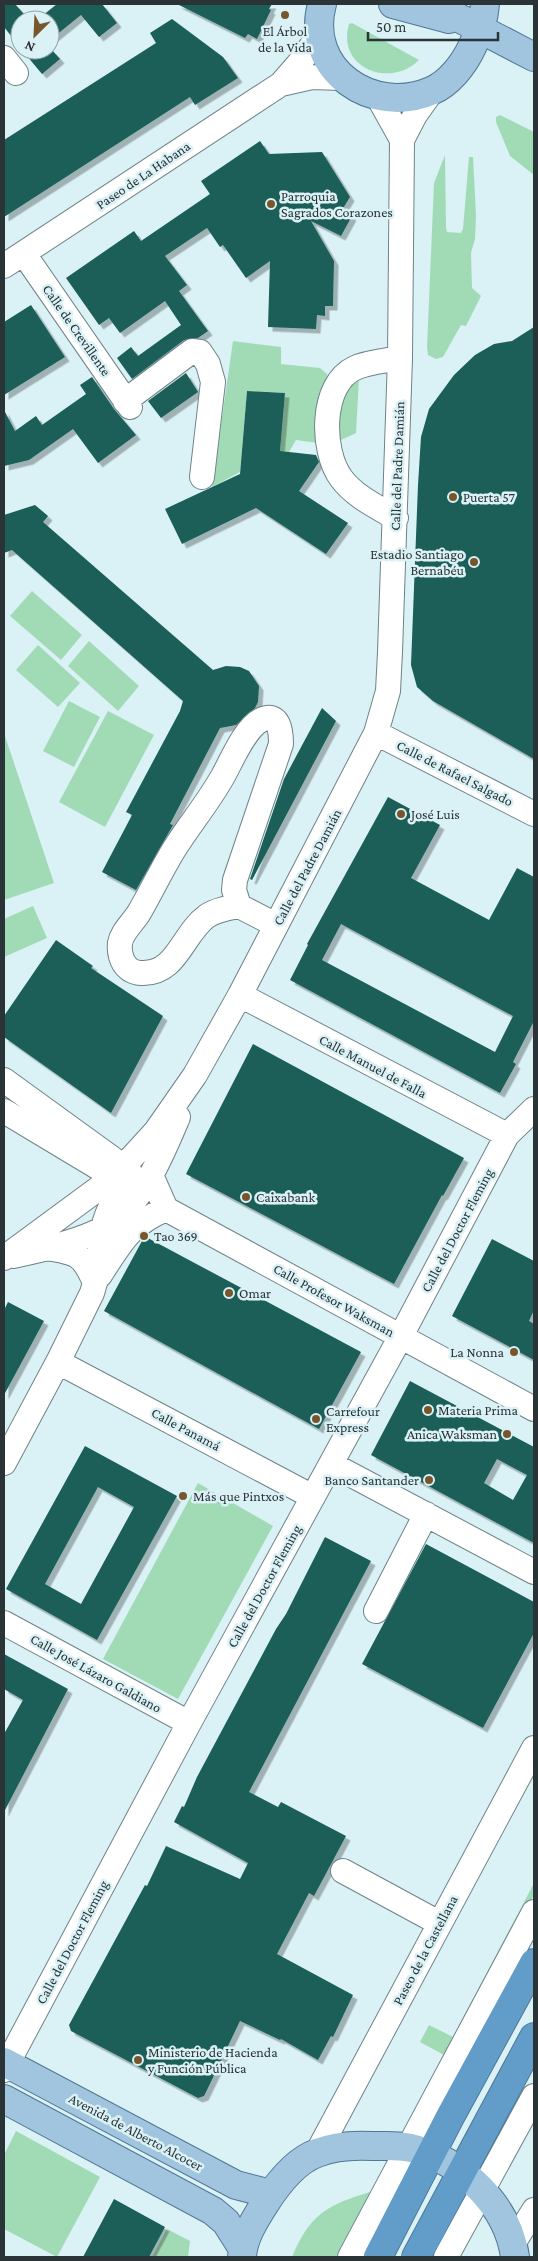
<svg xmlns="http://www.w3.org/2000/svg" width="538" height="2261" font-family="'Crimson Pro',serif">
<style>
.green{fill:#a1dbb6}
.building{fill:#1a5f58;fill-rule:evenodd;filter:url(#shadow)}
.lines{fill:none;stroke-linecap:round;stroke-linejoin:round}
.minor-casing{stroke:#6e8388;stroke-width:26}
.major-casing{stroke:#4e7895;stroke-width:30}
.highway-casing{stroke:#4e7895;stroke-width:30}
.minor{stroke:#fff;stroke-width:24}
.major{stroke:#a1c4df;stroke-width:28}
.highway{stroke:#629dc9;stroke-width:28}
.poi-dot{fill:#77552d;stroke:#daf1f6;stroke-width:2}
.labels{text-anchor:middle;stroke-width:5;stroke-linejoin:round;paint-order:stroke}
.poi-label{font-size:14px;fill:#2a3335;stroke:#daf1f6;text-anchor:start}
.street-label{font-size:14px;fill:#2a3335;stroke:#daf1f6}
</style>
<defs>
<filter id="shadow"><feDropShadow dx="4.5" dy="4.5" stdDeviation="0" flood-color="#0004"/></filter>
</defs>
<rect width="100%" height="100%" fill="#daf1f6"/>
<path class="green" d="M352,23l67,37c-29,29 -83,8 -70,-36z
M500,115l34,17v43l-24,-19 -14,-34v-5z
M445,155l1,73 1,4 14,1 2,-4 6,-72h4l3,58 -1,24 -4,14 1,35 9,8 -15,30 -5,-1 -18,32 -7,2 -8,-4 -1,-8 7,-164z
M233,341l48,6v17l39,4 7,6 1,9 -10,60 -22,-3 -7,12 -9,-1 5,-58 -38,-2 -7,81 -28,15z
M359,378l-3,55 -19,9c2,-23 0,-50 22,-64z
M32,591l50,44 -21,25 -51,-44z
M89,641l50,45 -21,25 -50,-45z
M38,645l42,38 -22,24 -42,-37z
M69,701l31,16 -26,50 -31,-16z
M108,711l46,24 -49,92 -46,-25z
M4,733l50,150 -50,17z
M33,906l14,32 -43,19v-38z
M198,1483l75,43 -95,173 -75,-40z
M534,1883v12l-99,187 -4,-3 13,-24 -24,-13 9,-17 24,12z
M16,2131l84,46 -43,80 -53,-28v-74z
M370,2192l-34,65h-44c18,-43 35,-52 78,-65z
M167,2229l23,12 -2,16h-36z"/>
<path class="building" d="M4,4h11l14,16h-9v27l-16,-20z
M57,4h45l15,19 -18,14 -18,-22 -31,25v-20h-13z
M177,4h95l-3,5 2,1 -14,29 -9,-5 -3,4z
M172,19l51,38 15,21 -43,27 -5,-8 -186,120v-77l152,-97 -6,-10z
M22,50h30l8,9 -18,15z
M260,141l9,13 53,-2 28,45 -8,13 10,6 -11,20 -30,-15 23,40 -1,45h-8v10l-8,-1 -1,14 -48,-2 2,-66 -24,17 -23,-33 -3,2 -13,-19 -42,28 22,29 -8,6 29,40 -10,7 -14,2 -52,39 -15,-21 14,-11 7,9 43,-31 -16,-24 -45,32 -11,-15 -10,7 -33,-47 68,-47 7,10 69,-47 -9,-13z
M31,305l34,52 -61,38v-73z
M534,327v432l-101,-58 -16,-14 -6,-22 7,-180 3,-48 8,-28 25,-34 21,-20 19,-11 18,-3z
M186,373l12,19 -37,26 -13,-17z
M92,377l22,32 22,26 -38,28 -25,-34 -44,31 -25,6v-56l11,21 21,-15 6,9 44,-31 -6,-9z
M247,391l38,2 -5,58 36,4 3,7 -20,29 49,32 -22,31 -70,-46 -74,36 -17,-35 75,-35z
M35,505l13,11 -5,6 170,148 13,-4 14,1 9,4 10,15 -1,16 -3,6 -19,17 -16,3 -50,96 3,1 -37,65 -34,-18 30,-57 -6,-3 54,-101 3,-10 -171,-151 -8,3v-38z
M322,708l14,13 -84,159 -2,-1 34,-100z
M388,797l52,28 -29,53 78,42 28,-52 17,9v144l-21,41 3,2 -16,29 -210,-113 18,-35 -1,-1zM341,924l172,92 -18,36 -173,-92z
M56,940l37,26 -2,2 72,48 -52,97 -107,-76v-21z
M253,1044l211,114 -21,38 -1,-1 -48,89 -208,-110z
M146,1237l215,115 -42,77 -215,-118 38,-70z
M492,1239l42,22v49l-5,11 5,3v36l-82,-44z
M8,1302l36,19 -40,74v-85z
M410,1381l124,66v96l-163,-88zM497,1459l30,16 -14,25 -29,-17z
M85,1446l92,50 -80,144 -91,-51zM98,1487l36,20 -53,97 -36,-20z
M325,1537l46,24 -122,231 29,15 3,-5 65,34 -32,60 -5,-3 -32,61 76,41 -20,42 -2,-1 -13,24 -37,-21 -1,1 -40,-19 -33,69 -3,6 -6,2 -127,-67 -2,-6 76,-140 2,1 19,-40 74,33 8,-16 -74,-41 8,-16 2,1 13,-30 79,-148 10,-15z
M426,1544l108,58v31l-51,95 -121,-64z
M4,1654l64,35 -64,123v-78l19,-34 -19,-11z
M114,2199l51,28 -16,30h-66z"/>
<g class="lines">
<defs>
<path id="minor" d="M4,58l12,15
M281,84l31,-7 30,1
M377,95l25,45
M24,254l106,153
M4,266l277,-182 20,-23 19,-27
M125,401l67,-50 8,1 8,12 5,18 -11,95
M396,518c-19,-11 -42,-22 -55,-40 -20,-27 -21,-94 14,-110 13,-6 31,-7 45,-10
M376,733l158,81
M239,906l-5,-16 1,-10 46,-136c0,-13 -2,-33 -20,-24 -16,8 -29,40 -38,56 -15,27 -34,49 -50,75 -12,20 -22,41 -33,60 -6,11 -18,20 -20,32 -1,8 1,19 8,25 3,3 9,5 13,5 36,2 41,-39 66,-57 9,-6 21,-8 32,-10l37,19
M240,995l267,140
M4,1080l120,87
M4,1111l100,60
M151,1175l15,34 368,200
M47,1248c30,5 36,6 48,35
M13,1256c27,-6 56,-12 81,-23 45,-20 66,-73 84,-116
M4,1258l110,-81 42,-46 39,-56 45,-80 136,-262 12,-42 2,-39 10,-294 2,-218 13,-25 17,-24
M100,1275c21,-32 29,-50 66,-66
M58,1362l255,135
M4,1463l54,-101 34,-69c7,-21 7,-43 11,-65 5,-21 16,-37 28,-54
M331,1464l203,108
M376,1611l50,-97
M4,1623l185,100
M343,1871l96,52
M4,2070l185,-347 212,-387 106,-201 27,-26
M317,2153l217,-405
M513,2244l21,-34
M350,2257l184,-345
M446,2257l88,-161"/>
<path id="major" d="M322,4c-18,66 51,112 109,87 18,-7 33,-27 41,-44 7,-15 12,-27 13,-43
M393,4l56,15
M432,4l102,53
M4,2062l232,123 35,9
M4,2099l209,112 13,11 17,27
M242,2257c1,-19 12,-36 22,-52 12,-19 31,-44 53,-52 17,-7 39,-8 56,-7 13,0 27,-1 38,2 50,12 97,57 104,109"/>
<path id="highway" d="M378,2257l73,-142 83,-152
M416,2257l118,-220"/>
</defs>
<use href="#minor" class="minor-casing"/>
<use href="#major" class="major-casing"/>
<use href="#highway" class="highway-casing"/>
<use href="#minor" class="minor"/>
<use href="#major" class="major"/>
<use href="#highway" class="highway"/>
</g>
<g class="poi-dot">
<circle cx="285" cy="15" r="5"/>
<circle cx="271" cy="204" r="5"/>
<circle cx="453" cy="497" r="5"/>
<circle cx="474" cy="562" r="5"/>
<circle cx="401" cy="814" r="5"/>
<circle cx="246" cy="1197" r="5"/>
<circle cx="144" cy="1236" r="5"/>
<circle cx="229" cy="1293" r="5"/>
<circle cx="514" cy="1352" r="5"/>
<circle cx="428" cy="1410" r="5"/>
<circle cx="316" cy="1419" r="5"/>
<circle cx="507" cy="1434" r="5"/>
<circle cx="429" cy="1480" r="5"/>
<circle cx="183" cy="1496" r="5"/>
<circle cx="138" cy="2060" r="5"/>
</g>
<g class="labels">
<g class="poi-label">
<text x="285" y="36" text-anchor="middle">El Árbol<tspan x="285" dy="16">de la Vida</tspan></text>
<text x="281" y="201">Parroquia<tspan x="281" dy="16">Sagrados Corazones</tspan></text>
<text x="463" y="502">Puerta 57</text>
<text x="464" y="559" text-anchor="end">Estadio Santiago<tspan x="464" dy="16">Bernabéu</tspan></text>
<text x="411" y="819">José Luis</text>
<text x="256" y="1202">Caixabank</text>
<text x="154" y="1241">Tao 369</text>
<text x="239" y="1298">Omar</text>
<text x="504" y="1357" text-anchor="end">La Nonna</text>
<text x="438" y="1415">Materia Prima</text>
<text x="326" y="1416">Carrefour<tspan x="326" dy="16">Express</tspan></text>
<text x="497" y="1439" text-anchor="end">Anica Waksman</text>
<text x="419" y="1485" text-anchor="end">Banco Santander</text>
<text x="193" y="1501">Más que Pintxos</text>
<text x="148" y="2057">Ministerio de Hacienda<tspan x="148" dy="16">y Función Pública</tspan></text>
</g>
<g class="street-label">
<text transform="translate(143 175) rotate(-34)" y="5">Paseo de La Habana</text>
<text transform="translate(77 330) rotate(55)" y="5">Calle de Crevillente</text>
<text transform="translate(397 466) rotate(-88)" y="5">Calle del Padre Damián</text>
<text transform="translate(455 773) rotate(27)" y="5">Calle de Rafael Salgado</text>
<text transform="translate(307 867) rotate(-62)" y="5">Calle del Padre Damián</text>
<text transform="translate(373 1066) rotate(28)" y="5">Calle Manuel de Falla</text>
<text transform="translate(457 1230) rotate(-62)" y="5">Calle del Doctor Fleming</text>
<text transform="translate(334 1300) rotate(29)" y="5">Calle Profesor Waksman</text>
<text transform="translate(186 1429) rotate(28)" y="5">Calle Panamá</text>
<text transform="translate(264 1586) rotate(-61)" y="5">Calle del Doctor Fleming</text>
<text transform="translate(96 1673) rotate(29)" y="5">Calle José Lázaro Galdiano</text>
<text transform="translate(72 1942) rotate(-62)" y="5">Calle del Doctor Fleming</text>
<text transform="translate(425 1950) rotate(-62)" y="5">Paseo de la Castellana</text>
<text transform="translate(136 2132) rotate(28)" y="5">Avenida de Alberto Alcocer</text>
</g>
</g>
<rect width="538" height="2261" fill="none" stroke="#2a3335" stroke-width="10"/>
<g transform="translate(35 35) rotate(204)"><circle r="24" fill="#daf1f6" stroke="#94a5a9"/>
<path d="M0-4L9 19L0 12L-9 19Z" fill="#77552d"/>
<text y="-8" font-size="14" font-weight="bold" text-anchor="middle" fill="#2a3335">N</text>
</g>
<path d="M368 32v8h130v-8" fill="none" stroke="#2a3335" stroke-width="2.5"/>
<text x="376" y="32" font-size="15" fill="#2a3335" stroke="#daf1f6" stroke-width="4" paint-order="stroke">50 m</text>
</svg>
